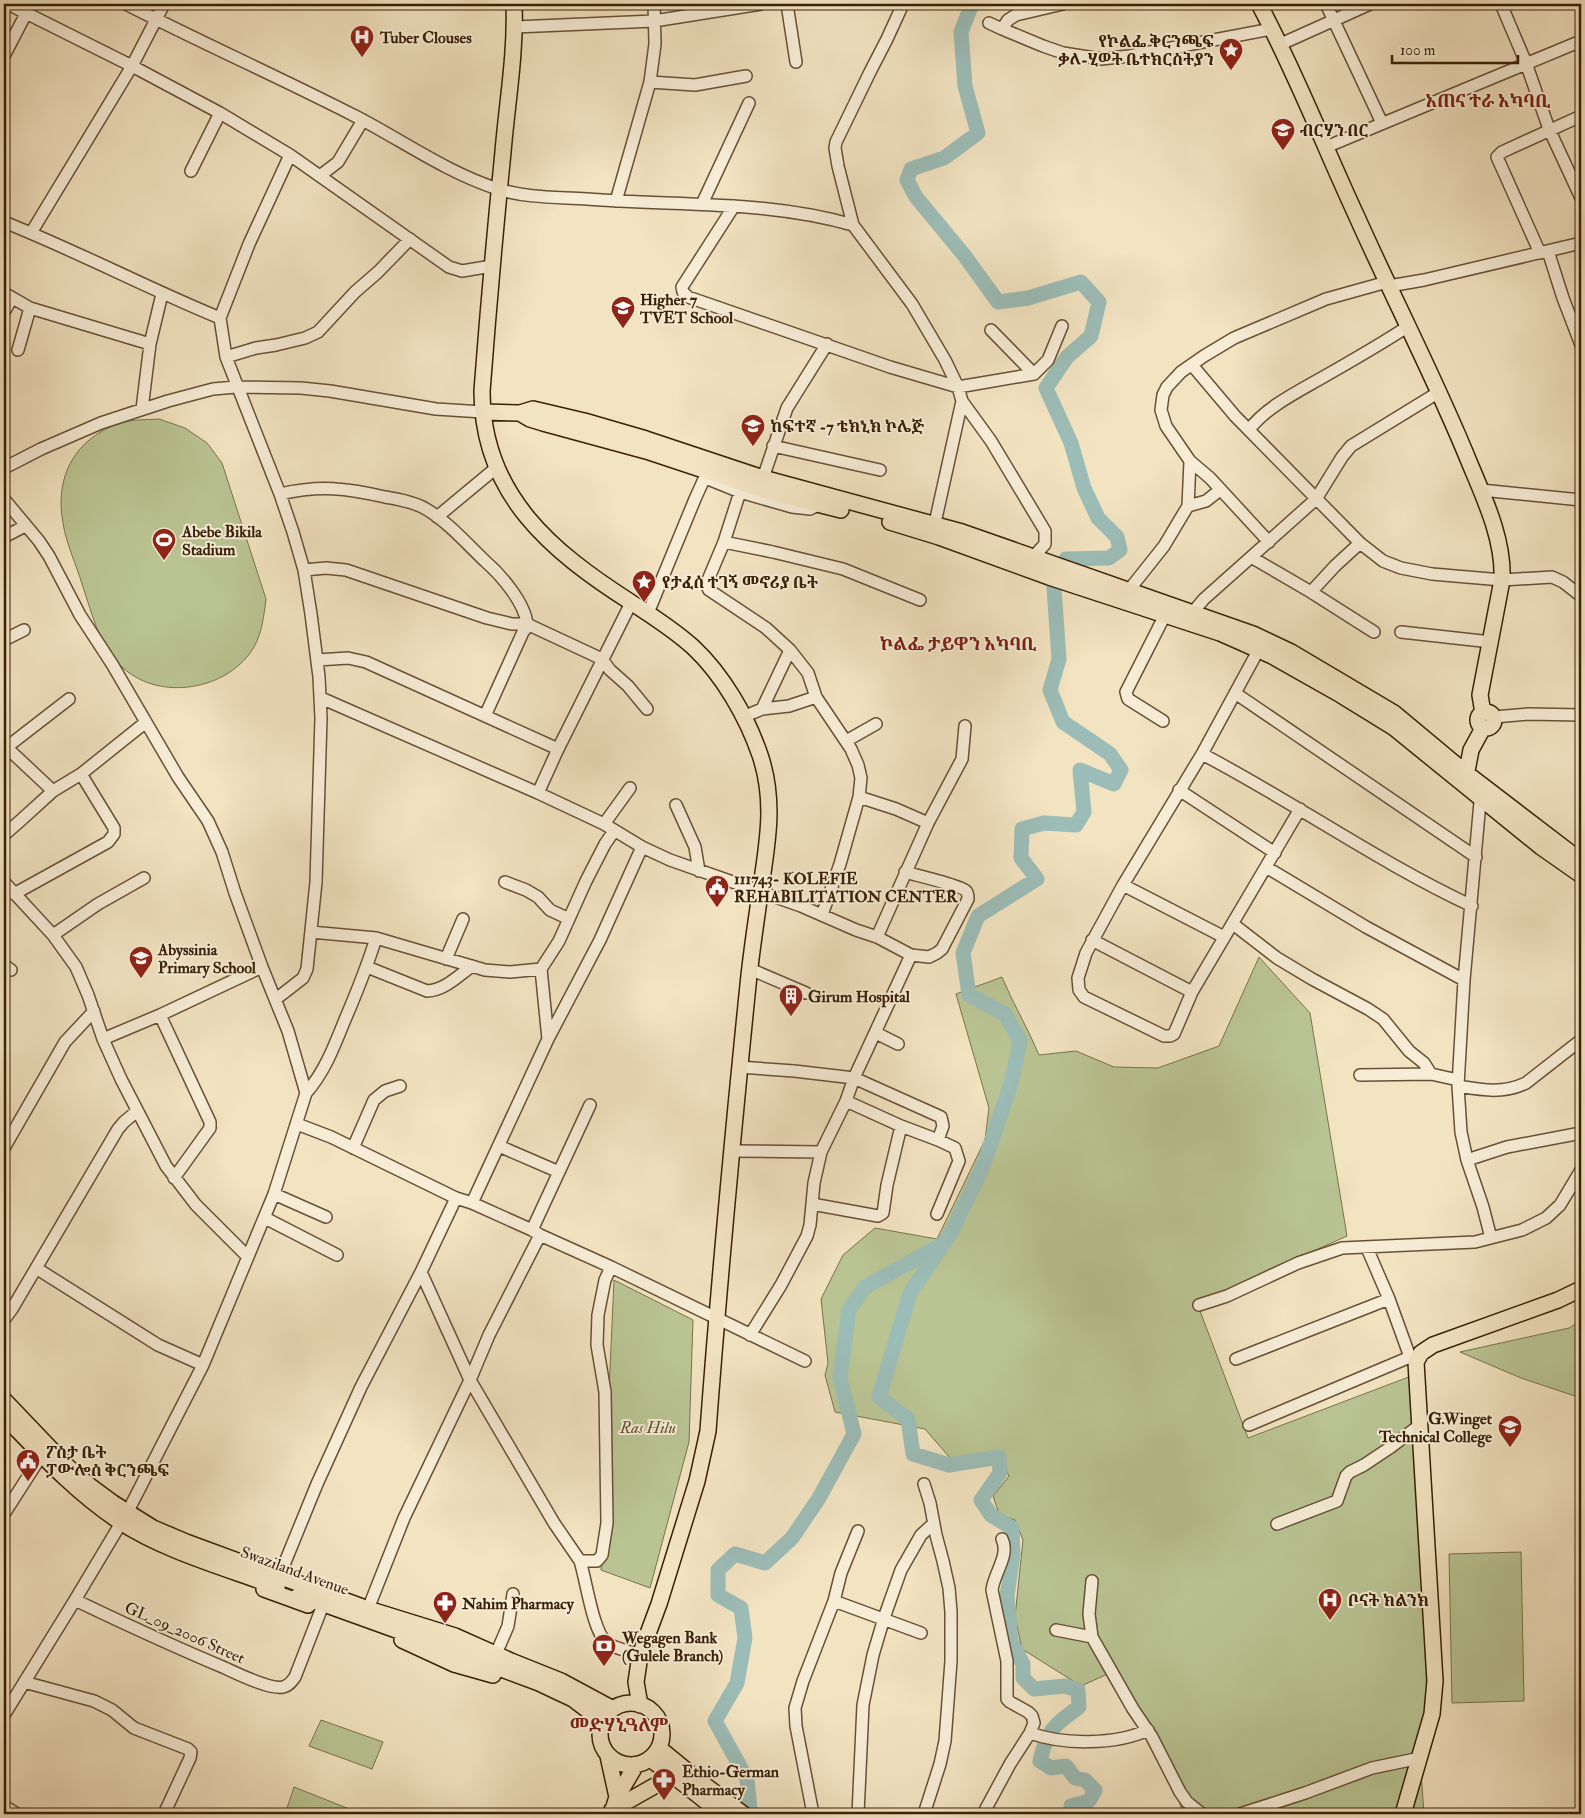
<svg xmlns="http://www.w3.org/2000/svg" width="1585" height="1818" font-family="'IM FELL Double Pica','Noto Serif Ethiopic',serif">
  <rect width="100%" height="100%" fill="#f2e3c1"/>
  <filter id="stains"><feTurbulence type="fractalNoise" baseFrequency=".004" numOctaves="4"/><feColorMatrix values="0 0 0 0 .2 0 0 0 0 .09 0 0 0 0 .02 0 0 0 .5 -.17"/></filter>
  <radialGradient id="worn" r=".72"><stop offset=".6" stop-color="#630" stop-opacity="0"/><stop offset="1" stop-color="#630" stop-opacity=".3"/></radialGradient>
  <path fill="#bac493" stroke="#7a724d" d="M 159,419 L 185,428 L 207,443 L 222,463 L 266,599 C 264,615 262,633 254,647 C 230,688 166,701 128,672 C 100,651 93,616 82,584 C 76,564 66,543 63,523 C 54,476 76,437 121,423 C 133,419 147,420 159,419 Z
    M 1259,957 L 1310,1013 L 1347,1236 L 1197,1303 L 1248,1438 L 1414,1375 L 1434,1614 L 1420,1758 L 1424,1814 L 1183,1814 L 1173,1781 L 1112,1672 L 1081,1686 L 1022,1649 L 1015,1617 L 1023,1540 L 1015,1520 L 999,1514 L 993,1496 L 1009,1476 L 997,1452 L 951,1459 L 925,1429 L 835,1412 L 825,1375 L 828,1363 L 821,1299 L 843,1255 L 875,1228 L 937,1239 L 985,1140 L 989,1108 L 956,994 L 1002,977 C 1013,1004 1028,1028 1039,1055 L 1076,1051 L 1114,1067 L 1158,1068 L 1219,1046 Z
    M 614,1280 L 693,1320 L 689,1442 L 650,1588 L 601,1570 Z
    M 1581,1321 L 1581,1398 L 1521,1378 L 1460,1352 L 1569,1328 Z
    M 1521,1552 L 1524,1701 L 1452,1703 L 1449,1554 Z
    M 321,1720 L 383,1742 L 372,1769 L 309,1746 Z
    M 294,1787 L 362,1814 L 285,1814 Z"/>
  <g fill="none" stroke-linecap="round" stroke-linejoin="round">
    <path stroke="#9cbdb7" stroke-width="15" d="M 972,4 L 961,32 L 965,86 L 978,133 L 944,158 L 911,169 L 907,180 L 916,197 L 964,255 L 998,302 L 1028,298 L 1081,282 L 1099,302 L 1091,336 L 1067,357 L 1046,388 L 1071,443 L 1084,488 L 1098,518 L 1117,537 L 1120,550 L 1109,558 L 1066,559 L 1054,588 L 1059,659 L 1050,690 L 1063,722 L 1110,754 L 1121,770 L 1114,784 L 1080,770 L 1084,812 L 1076,825 L 1044,823 L 1022,829 L 1021,858 L 1037,879 L 978,916 L 963,953 L 969,995 L 1005,1014 L 1020,1041 L 1011,1084 L 983,1166 L 951,1233 L 910,1293 L 879,1397 L 908,1419 L 913,1454 L 949,1465 L 999,1457 L 1000,1473 L 981,1500 L 991,1515 L 1012,1528 L 1013,1555 L 1007,1596 L 1011,1641 L 1023,1664 L 1023,1678 L 1034,1689 L 1065,1686 L 1078,1690 L 1079,1707 C 1054,1725 1047,1730 1040,1761 L 1051,1768 L 1066,1766 L 1075,1778 L 1085,1780 L 1095,1790 L 1089,1801 L 1071,1806 L 1071,1814
      M 753,1814 L 750,1809 L 747,1779 L 715,1721 L 737,1683 L 745,1638 L 741,1608 L 718,1595 L 718,1570 L 735,1554 L 765,1563 L 792,1538 L 819,1498 L 854,1434 L 840,1378 L 849,1310 L 865,1287 L 941,1245"/>
    <defs>
      <path id="minor" d="M 8,4 L 132,66 L 220,113 L 290,155 L 449,267 L 462,271 L 492,266
        M 126,4 C 202,43 281,78 357,117 C 403,141 448,173 498,189 C 526,198 558,197 587,199 C 675,206 767,200 853,225
        M 787,4 L 796,62
        M 903,4 L 887,39 L 870,72 L 836,142 L 835,148 L 838,166 L 853,225 L 912,304 L 945,360 L 958,387 L 962,401 L 991,441 L 1045,531 L 1045,544 L 1029,562
        M 1326,4 L 1382,123
        M 1501,4 L 1526,63 L 1549,129 L 1581,198
        M 989,23 L 1002,29 L 1008,20 L 1016,15 L 1063,4
        M 515,27 L 654,21 L 761,4
        M 1002,29 L 1043,46 L 1063,53 L 1101,59 L 1129,56 L 1272,29
        M 1281,44 L 1370,4
        M 4,56 L 31,4
        M 650,82 L 695,85 L 746,76
        M 1326,147 L 1581,41
        M 191,171 L 220,113
        M 321,175 L 338,162 L 363,120
        M 616,201 L 650,82 L 655,44 L 654,4
        M 702,204 L 749,103
        M 734,206 L 682,287 L 683,292 L 688,297 L 890,367 L 958,387 L 1034,374 L 1048,360 L 1062,326
        M 4,222 C 77,251 147,288 220,318
        M 31,233 L 132,66 L 164,4
        M 1548,251 L 1563,298 L 1581,345
        M 1540,253 L 1497,157 L 1502,152 L 1581,116
        M 1389,286 L 1424,280 L 1581,243
        M 4,293 L 30,308 L 150,344
        M 4,312 L 12,298
        M 991,330 L 1034,374
        M 18,350 L 30,308
        M 226,357 L 256,348 L 276,345 L 305,338 L 318,332 L 355,292 L 378,272 L 410,239
        M 1192,365 L 1235,416 L 1360,543 L 1383,561 L 1401,568 L 1432,574 L 1502,580 L 1552,577 L 1563,582 L 1581,596
        M 142,409 L 150,344 L 162,294
        M 1249,430 C 1264,409 1295,393 1318,380 C 1348,363 1378,346 1407,327
        M 773,446 L 880,470
        M 4,468 L 41,449 L 101,423 L 168,401 L 213,389 L 236,387 L 301,388 L 330,391 L 436,409 L 483,412
        M 763,478 L 787,408 L 827,344
        M 1481,490 L 1581,500
        M 740,492 L 724,542 L 708,580 L 707,586 L 709,590 L 766,628 L 790,650 L 808,673 L 816,697 L 851,749 L 858,765 L 861,778 L 859,797 L 840,864 L 822,915
        M 280,494 C 320,485 346,488 385,497 C 398,499 414,502 426,509 C 448,522 467,544 486,562 C 501,575 525,603 527,624
        M 4,499 L 39,541 L 49,556 L 80,615 L 112,664 L 178,777 L 208,821 L 222,852 L 235,893 L 262,967 L 288,1031 L 306,1093
        M 1188,506 L 1206,501 L 1220,490
        M 437,517 L 496,468
        M 935,523 L 962,401
        M 4,537 L 25,526
        M 724,542 L 773,552 L 843,569 L 920,600
        M 1269,542 L 1210,478 L 1190,461 L 1166,426 L 1161,410 L 1163,395 L 1167,387 L 1181,372 L 1204,356 L 1234,338 L 1326,299 L 1387,282
        M 1251,557 L 1311,592 L 1374,632
        M 304,570 L 326,568 L 346,570 L 487,618 L 512,624 L 527,624 L 602,659 L 610,670 L 628,686 L 647,709
        M 1129,590 L 1164,546 L 1188,506 L 1190,461
        M 1311,592 L 1335,566 L 1360,543
        M 648,613 L 695,499 L 704,479 L 708,479 L 740,492 L 792,507 L 810,509 L 818,505
        M 1190,619 L 1193,612 L 1204,599 L 1316,499 L 1342,457 L 1351,446 L 1439,392
        M 1401,632 L 1491,642
        M 4,640 L 24,630
        M 1259,649 L 1202,754 L 1123,885 L 1086,953 L 1078,978 L 1079,990 L 1084,997 L 1164,1036 L 1170,1036 L 1174,1034 L 1192,992 L 1300,809
        M 317,660 L 348,658 L 366,662 L 558,749
        M 1235,693 L 1476,857
        M 321,698 L 538,793 L 604,824 L 642,847 L 670,860 L 801,906 L 856,930 L 877,937 L 911,955 L 929,957 L 937,953 L 942,949 L 968,899 C 968,896 968,893 966,891 C 962,886 915,875 905,872
        M 762,709 L 790,650
        M 485,716 L 523,632 L 529,625
        M 743,717 L 762,709 L 789,706 L 816,697
        M 1494,717 L 1528,714 L 1581,715
        M 1163,721 L 1128,699 L 1126,692 L 1165,615
        M 846,741 L 876,724
        M 4,745 L 53,791
        M 7,747 L 69,699
        M 1202,754 C 1294,802 1378,862 1472,906
        M 1179,790 L 1275,853
        M 1481,791 L 1464,980 L 1458,1086 L 1461,1132 L 1467,1160 L 1483,1207 L 1491,1238
        M 538,793 L 558,749 L 631,603
        M 859,797 L 896,809 L 928,823
        M 676,805 L 695,847 L 699,871
        M 604,824 L 630,788
        M 4,835 L 20,821 L 53,791 L 81,774 L 146,722
        M 1266,867 L 1366,927 L 1464,980
        M 4,882 L 53,935 L 76,967 L 88,995 L 103,1039 L 121,1079 L 166,1166 L 196,1205 L 248,1257
        M 505,882 L 526,890 L 538,897 L 550,910 L 569,919
        M 1123,885 L 1224,937
        M 14,894 L 108,842 L 114,834 L 114,828 L 81,774
        M 1233,924 L 1277,958 L 1312,979 L 1368,1009 L 1383,1019 L 1409,1051 L 1424,1063 L 1431,1074
        M 311,932 L 376,938 L 485,970 L 510,972 L 541,969
        M 53,935 L 98,904 L 144,878
        M 877,937 L 928,823 L 962,759 L 965,726
        M 1092,940 L 1192,992
        M 446,959 L 463,919
        M 4,965 L 11,970
        M 367,967 L 427,991 C 445,990 458,976 472,966
        M 750,969 L 806,993
        M 276,999 L 303,978 L 307,969 L 316,882 L 321,718 L 319,677 L 311,614 L 304,570 L 293,532 L 280,494 L 226,357 L 220,318 L 249,244 L 290,155
        M 160,1015 L 210,1122 L 210,1128 L 174,1178
        M 876,1033 L 898,1044
        M 103,1039 L 160,1015 L 262,967
        M 548,1039 L 541,969 L 559,941 L 586,881 L 605,844 L 614,831
        M 739,1067 L 794,1071 L 854,1078 L 941,1117 L 943,1126 L 938,1140
        M 1360,1075 L 1431,1074 L 1458,1080
        M 1458,1086 C 1482,1090 1503,1094 1526,1083 L 1581,1040
        M 846,1101 L 901,1126 L 938,1140 L 955,1148 L 959,1161 L 937,1214
        M 297,1124 L 331,1137 L 456,1198 L 472,1203 L 532,1230 L 540,1235 L 611,1267 L 805,1361
        M 499,1146 L 559,1172
        M 4,1148 L 65,1042 L 94,1011
        M 353,1148 L 374,1100 L 385,1091 L 400,1086
        M 733,1151 L 821,1152
        M 1467,1160 L 1507,1147 L 1581,1133
        M 274,1194 L 326,1217
        M 472,1203 L 548,1039 L 600,940 L 642,847
        M 812,1204 L 878,1216 L 883,1213 L 887,1185 L 901,1126
        M 265,1218 L 337,1255
        M 532,1230 L 590,1105
        M 1367,1248 L 1389,1299 L 1410,1357
        M 36,1268 L 158,1345 L 203,1365
        M 421,1272 L 470,1380 L 554,1523 L 580,1561 L 597,1561 L 602,1555 L 607,1523 L 605,1392 L 597,1345 L 598,1315 L 605,1280 L 611,1267
        M 1199,1305 L 1227,1296 L 1298,1263 L 1342,1248 L 1475,1242 L 1522,1230 L 1546,1218 L 1560,1205 L 1581,1170
        M 4,1320 L 12,1309 L 118,1129 L 124,1122 L 137,1111
        M 750,1335 L 781,1285 L 807,1236 L 810,1225 L 814,1183 L 821,1152 L 846,1101 L 854,1078 L 911,955
        M 1236,1359 L 1389,1299
        M 1249,1425 L 1410,1357 L 1418,1357
        M 4,1514 L 38,1461
        M 1277,1524 L 1337,1501 L 1346,1476 L 1350,1472 L 1364,1465 L 1391,1447 L 1421,1424
        M 580,1561 C 586,1579 593,1633 607,1643 C 614,1648 631,1652 640,1655
        M 279,1577 L 317,1484 L 361,1387 L 421,1272 L 456,1198
        M 1092,1581 L 1089,1614 L 1092,1637 L 1133,1709 L 1152,1737 L 1180,1792 L 1187,1802 L 1202,1814
        M 75,1600 C 125,1624 175,1647 225,1668 C 238,1674 271,1690 283,1687 C 289,1686 292,1681 295,1677 L 321,1610
        M 834,1601 L 921,1633
        M 368,1609 L 404,1518 L 470,1380 L 489,1335 L 540,1235
        M 1056,1630 L 1092,1637
        M 496,1654 L 508,1626 L 513,1594
        M 24,1682 L 94,1701 L 112,1710 L 134,1728 L 188,1749 L 191,1752 L 190,1758 L 164,1814
        M 4,1715 L 75,1600 L 127,1513 L 203,1365 L 274,1194 L 306,1093 C 324,1073 334,1047 344,1022 C 356,994 367,967 376,938
        M 1030,1733 C 1063,1745 1116,1745 1148,1730
        M 4,1806 L 17,1814
        M 705,1814 L 706,1812
        M 813,1814 L 796,1726 L 795,1708 L 803,1681 L 834,1601 L 841,1573 L 858,1531
        M 858,1814 L 863,1705 L 873,1655 L 884,1618 L 901,1570 L 921,1535 L 933,1524
        M 924,1814 L 940,1764 L 945,1741 L 951,1661 L 951,1612 L 949,1588 L 943,1561 L 936,1535 L 930,1503 L 924,1484
        M 983,1814 L 1010,1764 L 1030,1733 L 1034,1723 L 1032,1716 L 1028,1712 L 1010,1702 L 1007,1699 L 1007,1661 L 992,1590 C 994,1573 1010,1555 1002,1539
        M 1240,1814 L 1305,1793 L 1372,1768 L 1420,1758"/>
      <path id="major" d="M 514,4 C 516,53 507,103 503,152 C 495,232 488,312 482,391 C 482,495 552,552 632,603 C 654,617 674,630 693,647 C 723,675 747,717 760,755 C 776,802 767,845 760,893 C 756,923 751,954 748,985 C 733,1133 719,1282 708,1431 L 697,1481 L 659,1604 L 640,1655 L 636,1682 L 640,1705
        M 1259,4 C 1296,73 1324,146 1357,217 C 1394,300 1436,380 1470,464 C 1485,500 1504,540 1502,580 L 1480,695 L 1483,713
        M 483,412 L 520,413 L 533,409 L 584,421 L 646,439 L 763,478 L 962,532 L 1253,634 L 1291,652 L 1394,713 L 1466,773 L 1581,861
        M 520,413 L 530,419 L 543,423 L 646,451 L 770,492 L 841,510
        M 890,522 L 939,537 L 1049,577 L 1220,633 L 1272,656 L 1341,695 L 1393,727 L 1541,847 L 1581,875
        M1478 720a8 8 0 1 1 16 0a8 8 0 1 1-16 0Z
        M 1465,781 L 1471,750 L 1483,728
        M 4,1400 L 68,1467 L 90,1486 L 113,1503 L 153,1528 L 186,1542 L 368,1609 L 455,1636 L 511,1661 L 561,1681 L 613,1709
        M 4,1416 C 40,1453 75,1492 119,1521 C 164,1551 226,1568 277,1587
        M 264,1589 L 308,1605
        M 299,1595 L 410,1635 L 539,1683 L 573,1699 L 602,1721
        M 402,1640 L 454,1664 L 493,1675
        M600 1734a31 31 0 1 1 62 0a31 31 0 1 1-62 0Z
        M 659,1748 L 698,1780 L 743,1814
        M 608,1756 L 617,1797
        M 650,1759 L 680,1781 L 722,1814
        M 612,1810 L 665,1780
        M 612,1813 L 617,1797 L 636,1765
        M 1403,1814 L 1432,1714 L 1435,1681 L 1416,1362 L 1421,1353 L 1433,1345 L 1558,1300 L 1581,1289"/>
    </defs>
    <use href="#minor" stroke="#675136" stroke-width="14"/>
    <use href="#major" stroke="#392007" stroke-width="18"/>
    <use href="#minor" stroke="#f7edd7" stroke-width="11"/>
    <use href="#major" stroke="#f2e3c1" stroke-width="15"/>
  </g>
  <defs>
    <symbol id="hospital-pin" viewBox="-11 -11 22 30"><path d="M0 17L-7.5 6A9.5 9.5 0 1 1 7.5 6Z" fill="#8f2418" stroke="#f7edd7"/><path d="M-5-5h3v3.5h4V-5h3V5h-3V1.5h-4V5h-3Z" fill="#fff"/></symbol>
    <symbol id="sight-pin" viewBox="-11 -11 22 30"><path d="M0 17L-7.5 6A9.5 9.5 0 1 1 7.5 6Z" fill="#8f2418" stroke="#f7edd7"/><path d="M0-6L1.8-2.2L6-1.7L2.9 1.2L3.7 5.4L0 3.3L-3.7 5.4L-2.9 1.2L-6-1.7L-1.8-2.2Z" fill="#fff"/></symbol>
    <symbol id="school-pin" viewBox="-11 -11 22 30"><path d="M0 17L-7.5 6A9.5 9.5 0 1 1 7.5 6Z" fill="#8f2418" stroke="#f7edd7"/><path d="M0-5L7-2L0 1L-7-2ZM-4 1L0 2.5L4 1V4Q0 6-4 4Z" fill="#fff"/></symbol>
    <symbol id="university-pin" viewBox="-11 -11 22 30"><path d="M0 17L-7.5 6A9.5 9.5 0 1 1 7.5 6Z" fill="#8f2418" stroke="#f7edd7"/><path d="M0-5L7-2L0 1L-7-2ZM-4 1L0 2.5L4 1V4Q0 6-4 4Z" fill="#fff"/></symbol>
    <symbol id="stadium-pin" viewBox="-11 -11 22 30"><path d="M0 17L-7.5 6A9.5 9.5 0 1 1 7.5 6Z" fill="#8f2418" stroke="#f7edd7"/><path d="M0-5a6.5 5 0 1 0 0 10a6.5 5 0 1 0 0-10ZM-3.5-1.8h7v3.6h-7Z" fill="#fff"/></symbol>
    <symbol id="civic-pin" viewBox="-11 -11 22 30"><path d="M0 17L-7.5 6A9.5 9.5 0 1 1 7.5 6Z" fill="#8f2418" stroke="#f7edd7"/><path d="M-.6-6.5H3V-4.5H.6V-3L4-1V1h2V6H-6V1h2V-1L-.6-3ZM-1.2 2.5V6h2.4V2.5Z" fill="#fff"/></symbol>
    <symbol id="building-pin" viewBox="-11 -11 22 30"><path d="M0 17L-7.5 6A9.5 9.5 0 1 1 7.5 6Z" fill="#8f2418" stroke="#f7edd7"/><path d="M-4-6H4V6H1V3H-1V6H-4ZM-2.5-4.3h1.7v1.8h-1.7ZM.8-4.3h1.7v1.8H.8ZM-2.5-1h1.7V.8h-1.7ZM.8-1h1.7V.8H.8Z" fill="#fff"/></symbol>
    <symbol id="pharmacy-pin" viewBox="-11 -11 22 30"><path d="M0 17L-7.5 6A9.5 9.5 0 1 1 7.5 6Z" fill="#8f2418" stroke="#f7edd7"/><path d="M-2-6h4v4h4v4h-4v4h-4v-4h-4v-4h4Z" fill="#fff"/></symbol>
    <symbol id="bank-pin" viewBox="-11 -11 22 30"><path d="M0 17L-7.5 6A9.5 9.5 0 1 1 7.5 6Z" fill="#8f2418" stroke="#f7edd7"/><path d="M-6-4H6V4H-6ZM0-2.3a2.3 2.3 0 1 0 0 4.6a2.3 2.3 0 1 0 0-4.6Z" fill="#fff"/></symbol>
  </defs>
  <g fill-rule="evenodd">
    <use href="#hospital-pin" x="348" y="23" width="28" height="38"/>
    <use href="#sight-pin" x="1217" y="36" width="28" height="38"/>
    <use href="#school-pin" x="1269" y="116" width="28" height="38"/>
    <use href="#school-pin" x="609" y="294" width="28" height="38"/>
    <use href="#university-pin" x="739" y="412" width="28" height="38"/>
    <use href="#stadium-pin" x="150" y="526" width="28" height="38"/>
    <use href="#sight-pin" x="630" y="568" width="28" height="38"/>
    <use href="#civic-pin" x="703" y="873" width="28" height="38"/>
    <use href="#school-pin" x="127" y="944" width="28" height="38"/>
    <use href="#building-pin" x="777" y="982" width="28" height="38"/>
    <use href="#university-pin" x="1496" y="1413" width="28" height="38"/>
    <use href="#civic-pin" x="14" y="1447" width="28" height="38"/>
    <use href="#hospital-pin" x="1316" y="1586" width="28" height="38"/>
    <use href="#pharmacy-pin" x="431" y="1589" width="28" height="38"/>
    <use href="#bank-pin" x="590" y="1632" width="28" height="38"/>
    <use href="#pharmacy-pin" x="650" y="1766" width="28" height="38"/>
  </g>
  <g text-anchor="middle" stroke-width="4" stroke-linejoin="round" paint-order="stroke">
    <g font-size="16" font-weight="bold" fill="#392007" stroke="#f7edd7" text-anchor="start">
      <text x="380" y="43">Tuber Clouses</text>
      <text x="1214" y="47" text-anchor="end">የኮልፌ ቅርንጫፍ<tspan x="1214" dy="18">ቃለ-ሂወት ቤተክርስትያን</tspan></text>
      <text x="1300" y="136">ብርሃን በር</text>
      <text x="640" y="305">Higher 7<tspan x="640" dy="18">TVET School</tspan></text>
      <text x="770" y="432">ከፍተኛ -7 ቴክኒክ ኮሌጅ</text>
      <text x="182" y="537">Abebe Bikila<tspan x="182" dy="18">Stadium</tspan></text>
      <text x="662" y="588">የታፈሰ ተገኝ መኖሪያ ቤት</text>
      <text x="734" y="884">111743- KOLEFIE<tspan x="734" dy="18">REHABILITATION CENTER</tspan></text>
      <text x="158" y="955">Abyssinia<tspan x="158" dy="18">Primary School</tspan></text>
      <text x="808" y="1002">Girum Hospital</text>
      <text x="1492" y="1424" text-anchor="end">G.Winget<tspan x="1492" dy="18">Technical College</tspan></text>
      <text x="46" y="1458">ፖስታ ቤት<tspan x="46" dy="18">ፓውሎስ ቅርንጫፍ</tspan></text>
      <text x="1348" y="1606">ቦናት ክልንክ</text>
      <text x="462" y="1609">Nahim Pharmacy</text>
      <text x="622" y="1643">Wegagen Bank<tspan x="622" dy="18">(Gulele Branch)</tspan></text>
      <text x="682" y="1777">Ethio-German<tspan x="682" dy="18">Pharmacy</tspan></text>
    </g>
    <g font-size="16" font-style="italic" fill="#605131" stroke="#f7edd7">
      <text x="648" y="1433">Ras Hilu</text>
    </g>
    <g font-size="16" fill="#392007" stroke="#f7edd7">
      <text transform="translate(295 1570) rotate(20)" y="6">Swaziland Avenue</text>
      <text transform="translate(185 1632) rotate(24)" y="6">GL_09_2006 Street</text>
    </g>
    <g font-size="18" font-weight="bold" fill="#7a1f14" stroke="#f7edd7">
      <text x="1488" y="107">አጠና ተራ አካባቢ</text>
      <text x="958" y="650">ኮልፌ ታይዋን አካባቢ</text>
      <text x="619" y="1731">መድሃኒዓለም</text>
    </g>
  </g>
  <rect width="1585" height="1818" fill="none" stroke="#f2e3c1" stroke-width="20"/>
  <rect x="5" y="5" width="1575" height="1808" fill="none" stroke="#392007" stroke-width="2.5"/>
  <rect x="10" y="10" width="1565" height="1798" fill="none" stroke="#392007"/>
  <path d="M1392 55v8h126v-8" fill="none" stroke="#392007" stroke-width="2.5"/>
  <text x="1400" y="55" font-size="15" fill="#392007" stroke="#f7edd7" stroke-width="4" paint-order="stroke">100 m</text>
  <rect width="100%" height="100%" filter="url(#stains)"/>
  <rect width="100%" height="100%" fill="url(#worn)"/>
</svg>
